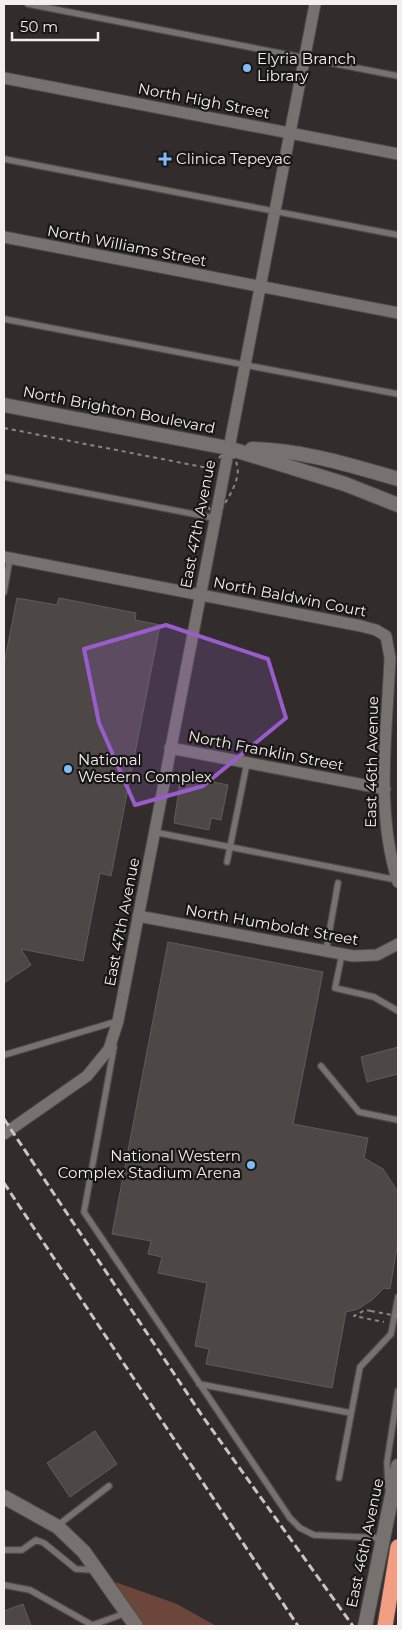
<svg xmlns="http://www.w3.org/2000/svg" width="402" height="1630" font-family="Montserrat,sans-serif">
  <rect width="100%" height="100%" fill="#322d2c"/>
  <path fill="#6c463a" d="M 115,1582 L 177,1604 L 216,1626 L 142,1626 Z"/>
  <path fill="#4d4746" stroke="#615c5a" d="M 17,598 L 57,605 L 59,598 L 136,613 L 135,620 L 160,625 L 111,876 L 100,873 L 83,961 L 21,949 L 31,965 L 4,983 L 4,664 Z
    M 181,775 L 228,785 L 221,820 L 211,818 L 209,830 L 174,823 Z
    M 168,942 L 323,972 L 293,1124 L 368,1138 L 364,1158 L 383,1169 L 398,1192 L 398,1241 L 390,1289 L 384,1288 L 372,1300 L 358,1309 L 346,1312 L 332,1388 L 206,1364 L 209,1349 L 195,1346 L 207,1283 L 158,1273 L 162,1257 L 148,1254 L 151,1241 L 112,1234 Z
    M 398,1047 L 398,1074 L 367,1082 L 361,1057 Z
    M 95,1431 L 117,1464 L 70,1497 L 47,1463 Z
    M 23,1604 L 31,1626 L 4,1626 L 4,1611 Z"/>
  <g fill="none" stroke-linecap="round" stroke-linejoin="round">
    <defs>
      <path id="service" d="M 28,4 L 398,76
        M 4,159 L 398,235
        M 4,319 L 398,394
        M 4,477 L 214,518
        M 4,592 L 10,558
        M 154,832 L 397,880
        M 227,862 L 247,763
        M 326,951 L 338,883
        M 342,954 L 335,988 L 374,997 L 398,1011
        M 114,1047 L 84,1212 L 290,1518 L 300,1528 L 314,1535 L 383,1538
        M 4,1055 L 118,1021
        M 321,1066 L 359,1112 L 398,1120
        M 199,1384 L 351,1413
        M 339,1478 L 360,1367 L 391,1334 L 398,1297
        M 388,1487 L 387,1462 L 398,1391
        M 57,1526 L 109,1486
        M 4,1550 L 22,1550 L 36,1540 L 44,1543 L 76,1569 L 94,1570
        M 4,1585 L 30,1590 L 92,1625
        M 90,1626 L 126,1613"/>
      <path id="minor" d="M 4,78 L 398,154
        M 4,237 L 398,313
        M 4,557 L 361,626 L 376,630 L 386,636 L 390,658 C 387,731 375,812 398,882
        M 170,748 L 385,789
        M 138,916 L 353,956 L 377,955 L 398,944
        M 4,1134 L 87,1076 L 109,1049 L 118,1021 L 315,4"/>
      <path id="tertiary" d="M 4,1497 L 58,1527 L 84,1552 L 136,1626
        M 365,1626 L 398,1466"/>
      <path id="secondary" d="M 4,405 L 228,448 L 345,484 L 398,505
        M 252,449 C 302,450 350,465 398,479"/>
      <path id="motorway" d="M 385,1626 L 398,1547"/>
    </defs>
    <use href="#service" stroke="#4e4a48" stroke-width="8"/>
    <use href="#minor" stroke="#4e4a48" stroke-width="13"/>
    <use href="#tertiary" stroke="#4e4a48" stroke-width="16"/>
    <use href="#secondary" stroke="#4e4a48" stroke-width="16"/>
    <use href="#motorway" stroke="#4e4a48" stroke-width="17"/>
    <path stroke="#8a8685" stroke-width="2" stroke-dasharray="4 4" stroke-linecap="butt" d="M 4,428 L 213,469
      M 228,448 C 231,453 236,459 237,465 C 242,480 223,508 214,518 L 207,504 L 210,468 Z
      M 371,1311 L 365,1310 L 354,1316 L 384,1322"/>
    <use href="#service" stroke="#777170" stroke-width="5.5"/>
    <use href="#minor" stroke="#777170" stroke-width="11"/>
    <use href="#tertiary" stroke="#777170" stroke-width="14"/>
    <use href="#secondary" stroke="#777170" stroke-width="14"/>
    <use href="#motorway" stroke="#f39d82" stroke-width="15"/>
    <path stroke="#c9c5c4" stroke-width="3" stroke-dasharray="8 4" stroke-linecap="butt" d="M 4,1119 L 203,1417 L 353,1626
      M 4,1183 L 298,1626"/>
    <path stroke="#8a8685" stroke-width="2" stroke-dasharray="4 4" stroke-linecap="butt" d="M 371,1311 L 398,1316"/>
  </g>
  <path fill="#995dcb" fill-opacity="0.2" stroke="#995dcb" stroke-width="4" stroke-linejoin="round" d="M 166,625 L 268,659 L 286,718 L 203,786 L 135,805 L 99,723 L 84,649 Z"/>
  <g fill="#7ebdf9" stroke="#191615" stroke-width="2">
    <circle cx="247" cy="68" r="5"/>
    <path d="M162.5 151.5h5v5h5v5h-5v5h-5v-5h-5v-5h5z"/>
    <circle cx="68" cy="769" r="5"/>
    <circle cx="251" cy="1165" r="5"/>
  </g>
  <g text-anchor="middle" stroke-width="4.5" stroke-linejoin="round" paint-order="stroke">
    <g font-size="15" fill="#f2efee" stroke="#191615" text-anchor="start">
      <text x="257" y="64">Elyria Branch<tspan x="257" dy="17">Library</tspan></text>
      <text x="176" y="164">Clinica Tepeyac</text>
      <text x="78" y="765">National<tspan x="78" dy="17">Western Complex</tspan></text>
      <text x="241" y="1161" text-anchor="end">National Western<tspan x="241" dy="17">Complex Stadium Arena</tspan></text>
    </g>
    <g font-size="15" fill="#f2efee" stroke="#191615">
      <text transform="translate(204 101) rotate(11)" y="5">North High Street</text>
      <text transform="translate(127 246) rotate(11)" y="5">North Williams Street</text>
      <text transform="translate(119 410) rotate(11)" y="5">North Brighton Boulevard</text>
      <text transform="translate(198 524) rotate(-79)" y="5">East 47th Avenue</text>
      <text transform="translate(290 597) rotate(11)" y="5">North Baldwin Court</text>
      <text transform="translate(266 751) rotate(11)" y="5">North Franklin Street</text>
      <text transform="translate(372 762) rotate(-89)" y="5">East 46th Avenue</text>
      <text transform="translate(122 922) rotate(-79)" y="5">East 47th Avenue</text>
      <text transform="translate(272 925) rotate(10)" y="5">North Humboldt Street</text>
      <text transform="translate(365 1543) rotate(-78)" y="5">East 46th Avenue</text>
    </g>
  </g>
  <rect width="402" height="1630" fill="none" stroke="#f2efee" stroke-width="10"/>
  <path d="M12 32v8h86v-8" fill="none" stroke="#f2efee" stroke-width="2.5"/>
  <text x="20" y="32" font-size="15" fill="#f2efee" stroke="#191615" stroke-width="4" paint-order="stroke">50 m</text>
</svg>
